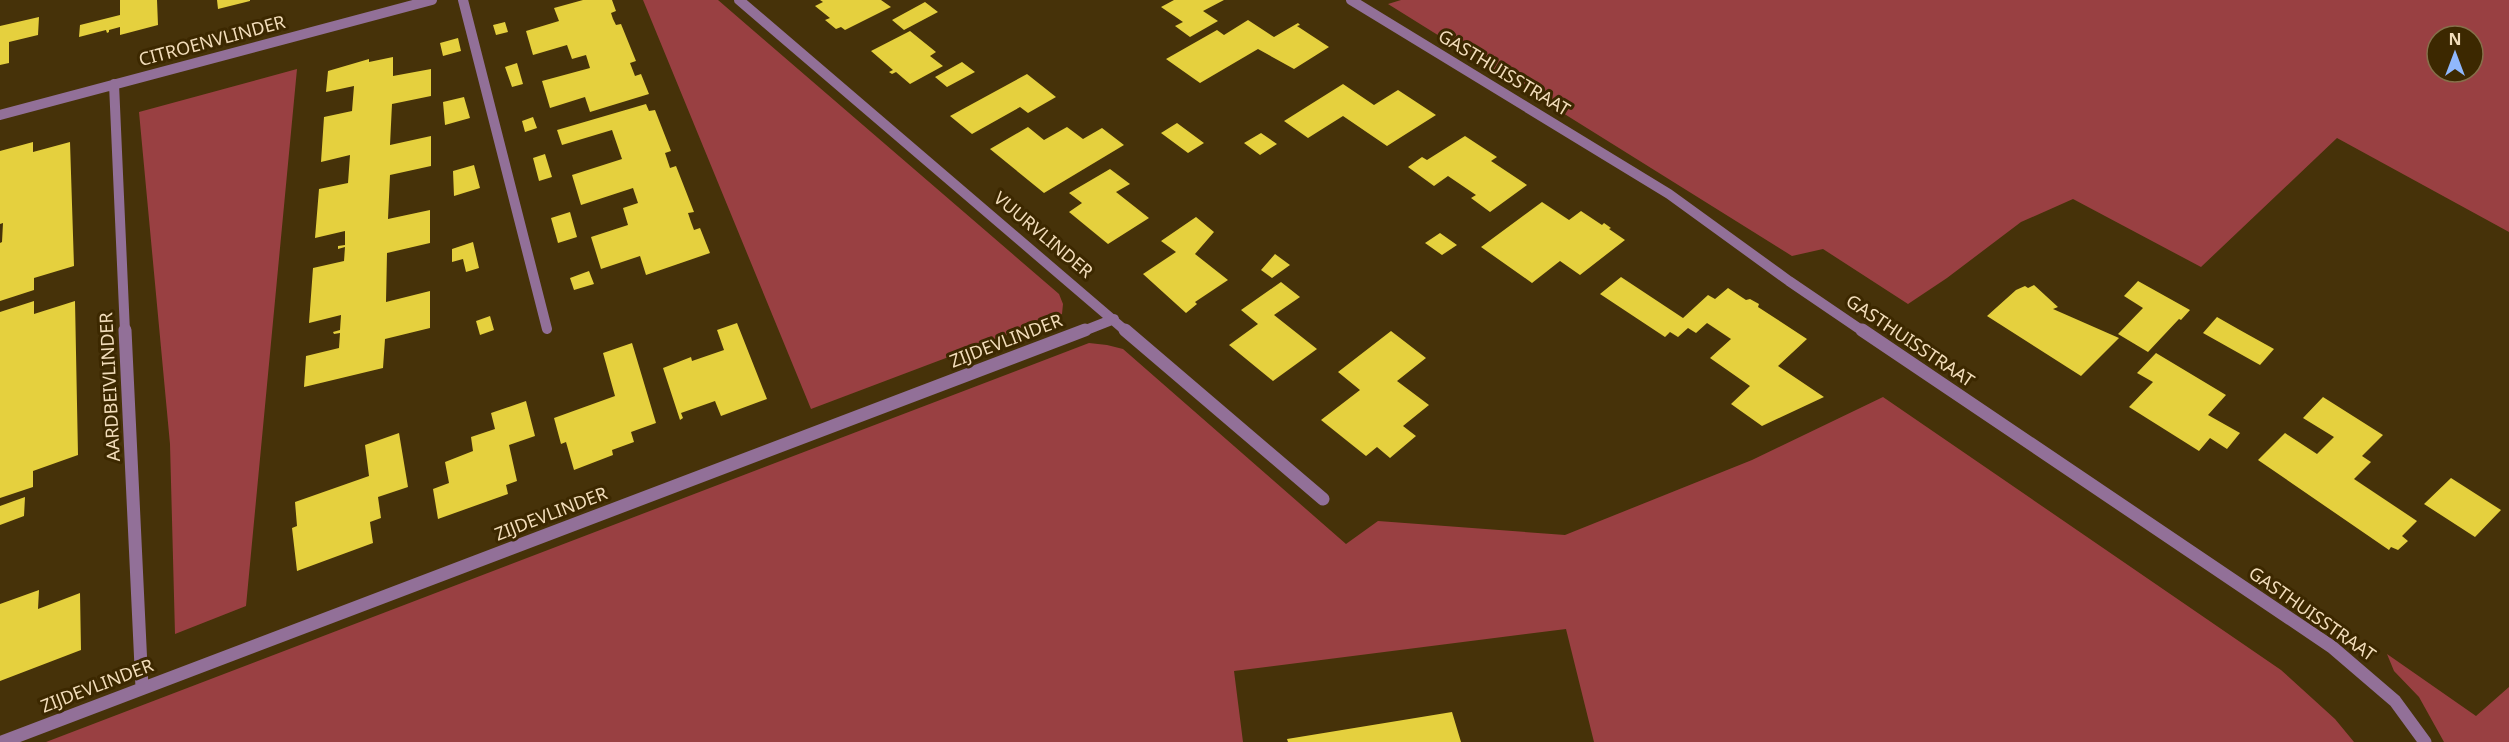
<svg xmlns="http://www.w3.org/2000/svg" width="2509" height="742" font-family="'Noto Sans',sans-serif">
  <rect width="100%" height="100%" fill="#463209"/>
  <path fill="#994042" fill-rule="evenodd" d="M 643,0 L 718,0 L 1059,294 L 1063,304 L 1062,314 L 811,409 Z
    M 1401,0 L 2509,0 L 2509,232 L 2337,138 L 2201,267 L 2073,199 L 2021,222 L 1947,278 L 1908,304 L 1823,249 L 1792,256 L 1388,4 ZM 2437,36 L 2473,36 L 2473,72 L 2437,72 Z
    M 297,69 L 246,606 L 175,634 L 170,444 L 139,112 Z
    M 1089,343 L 1107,345 L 1123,349 L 1346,544 L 1378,521 L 1565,535 L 1752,460 L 1883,397 L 2281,670 L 2335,719 L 2354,742 L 1594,742 L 1566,629 L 1234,671 L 1243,742 L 46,742 Z
    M 2387,654 L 2476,716 L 2509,687 L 2509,742 L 2444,742 L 2419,697 L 2394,671 Z"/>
  <path fill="#e5d03e" d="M 120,0 L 157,0 L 158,25 L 120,35 L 120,27 L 109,30 L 109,32 L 107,33 L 106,30 L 79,37 L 80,25 L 120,15 Z
    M 217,0 L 250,0 L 250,1 L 218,9 Z
    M 583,0 L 612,0 L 616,11 L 611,13 L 613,19 L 616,25 L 621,24 L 636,61 L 630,63 L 635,76 L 641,74 L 649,94 L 590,112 L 585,97 L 550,108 L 542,81 L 590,68 L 586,55 L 572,59 L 567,45 L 533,55 L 526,31 L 559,21 L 554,8 Z
    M 820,0 L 881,0 L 891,7 L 845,30 L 841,27 L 836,29 L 825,20 L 830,18 L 815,6 L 823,2 Z
    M 1174,0 L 1224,0 L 1203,11 L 1218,21 L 1190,37 L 1175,26 L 1183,22 L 1161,7 Z
    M 925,2 L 938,12 L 904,30 L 892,20 Z
    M 39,17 L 38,35 L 9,42 L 9,63 L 0,65 L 0,26 Z
    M 1248,20 L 1274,37 L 1298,23 L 1300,25 L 1297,26 L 1329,47 L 1294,69 L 1258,49 L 1200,83 L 1166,59 L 1217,30 L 1224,35 Z
    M 505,22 L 508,32 L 496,35 L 493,25 Z
    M 910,31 L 936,52 L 930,56 L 943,66 L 910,84 L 896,72 L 892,74 L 889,72 L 893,70 L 871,51 Z
    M 458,38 L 461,51 L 443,56 L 440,43 Z
    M 393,57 L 393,76 L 431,69 L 431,96 L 392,104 L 390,145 L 431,136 L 431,166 L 390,175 L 388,219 L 430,210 L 430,243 L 387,253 L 386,302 L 430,291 L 430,328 L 385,339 L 383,368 L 304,387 L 306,356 L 339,348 L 340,333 L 334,334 L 333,332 L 340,330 L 341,315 L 309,323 L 313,268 L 344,261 L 345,247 L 338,249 L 338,246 L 345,245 L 345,231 L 315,238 L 319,189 L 348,183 L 350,155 L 321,162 L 324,117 L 352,111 L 354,86 L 326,92 L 328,71 L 369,59 L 369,62 Z
    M 962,62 L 975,72 L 947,87 L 935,77 Z
    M 517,63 L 523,84 L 512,87 L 505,67 Z
    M 1027,74 L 1056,97 L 1028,113 L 1020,107 L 972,134 L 950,116 Z
    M 1343,84 L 1374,105 L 1398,90 L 1436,115 L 1387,146 L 1343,116 L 1308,138 L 1284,121 Z
    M 464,97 L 470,118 L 445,125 L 443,102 Z
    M 646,104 L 649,111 L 655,110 L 671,151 L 665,153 L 670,168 L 676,166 L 694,212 L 688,213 L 691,222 L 694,230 L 700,228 L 710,253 L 646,275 L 640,256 L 601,269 L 591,237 L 628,225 L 623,208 L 638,203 L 633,188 L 581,205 L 572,175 L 622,159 L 612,130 L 562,145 L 557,130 Z
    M 533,117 L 537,128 L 525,132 L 522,121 Z
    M 1177,123 L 1204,143 L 1188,153 L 1161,133 Z
    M 1028,127 L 1044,140 L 1067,127 L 1083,139 L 1102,128 L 1124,145 L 1044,193 L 990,149 Z
    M 1261,133 L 1277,144 L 1260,155 L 1244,143 Z
    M 1465,136 L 1497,157 L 1491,161 L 1527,185 L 1490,212 L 1471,198 L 1476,195 L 1448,176 L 1434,186 L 1408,167 L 1422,157 L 1427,160 Z
    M 33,142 L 33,152 L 70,142 L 74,266 L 34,278 L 34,290 L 0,301 L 0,243 L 2,242 L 3,223 L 0,224 L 0,151 Z
    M 545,154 L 552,177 L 539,181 L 533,158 Z
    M 474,165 L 480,188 L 454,196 L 453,171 Z
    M 1110,169 L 1130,184 L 1116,192 L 1149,218 L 1108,244 L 1069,212 L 1082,203 L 1069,193 Z
    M 1542,202 L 1569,220 L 1581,211 L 1602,225 L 1604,223 L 1611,228 L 1609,229 L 1625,240 L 1580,275 L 1560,261 L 1532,283 L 1481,247 Z
    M 570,212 L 577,237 L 558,243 L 551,218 Z
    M 1196,217 L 1214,232 L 1195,254 L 1228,280 L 1195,302 L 1197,304 L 1186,313 L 1143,274 L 1176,252 L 1161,241 Z
    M 1440,233 L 1457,245 L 1442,255 L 1425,243 Z
    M 473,242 L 479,268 L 466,272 L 463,259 L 452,262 L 452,249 Z
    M 1275,254 L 1290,265 L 1272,278 L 1261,270 Z
    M 589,271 L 594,284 L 574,290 L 570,278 Z
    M 1621,277 L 1683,318 L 1708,295 L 1715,299 L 1728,288 L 1746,300 L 1750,299 L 1759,304 L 1758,307 L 1807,339 L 1778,366 L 1824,397 L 1762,426 L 1731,404 L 1750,386 L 1710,358 L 1731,339 L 1707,323 L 1696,333 L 1688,328 L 1678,337 L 1670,332 L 1665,337 L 1600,294 Z
    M 2138,281 L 2190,310 L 2181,320 L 2179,319 L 2148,352 L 2118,334 L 2143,308 L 2124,296 Z
    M 1281,282 L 1300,297 L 1274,315 L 1317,349 L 1273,381 L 1229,345 L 1258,324 L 1241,310 Z
    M 2034,285 L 2058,307 L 2053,309 L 2119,338 L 2081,376 L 1987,316 L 2016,290 L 2025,286 L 2028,288 Z
    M 34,301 L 34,314 L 75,301 L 78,455 L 33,471 L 33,487 L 0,498 L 0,312 Z
    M 490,316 L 494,330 L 480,335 L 476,321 Z
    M 2217,317 L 2238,329 L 2274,349 L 2260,365 L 2203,333 Z
    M 737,323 L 767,399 L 721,416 L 715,401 L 681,413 L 683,418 L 680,420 L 663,368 L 691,357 L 692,361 L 724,350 L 717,330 Z
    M 1391,331 L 1426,358 L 1397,381 L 1429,405 L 1403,426 L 1416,436 L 1390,458 L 1377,447 L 1366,456 L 1321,420 L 1360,390 L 1338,372 Z
    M 632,343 L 656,423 L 631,432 L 634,442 L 612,450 L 613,455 L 574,470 L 566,442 L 561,444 L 554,418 L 615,396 L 603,353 Z
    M 2156,353 L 2226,395 L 2208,415 L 2240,433 L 2227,449 L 2210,438 L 2199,451 L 2129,407 L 2153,382 L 2137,373 Z
    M 2323,397 L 2383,435 L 2362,456 L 2371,462 L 2354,479 L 2417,521 L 2402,536 L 2408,541 L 2398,550 L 2391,547 L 2389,550 L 2258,460 L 2285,433 L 2317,454 L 2334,437 L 2303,418 Z
    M 526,401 L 535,436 L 509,445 L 517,481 L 506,485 L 508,494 L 438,519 L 433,489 L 449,483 L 445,462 L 473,451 L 471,437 L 495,429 L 491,413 Z
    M 399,433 L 408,487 L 378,497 L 381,518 L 370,522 L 373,543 L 297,571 L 292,528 L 297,526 L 295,502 L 369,476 L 365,445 Z
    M 2451,478 L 2501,510 L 2475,537 L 2424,504 Z
    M 25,497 L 24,516 L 0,525 L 0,506 Z
    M 39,590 L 38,609 L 80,593 L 81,650 L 0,681 L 0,604 Z
    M 1452,712 L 1461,742 L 1288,742 L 1287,739 Z"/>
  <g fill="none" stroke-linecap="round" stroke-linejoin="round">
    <path stroke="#927098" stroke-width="10" d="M 463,0 L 547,329"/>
    <path stroke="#927098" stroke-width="10" d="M 739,0 L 1127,332
      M 1351,0 L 1669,194 L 1789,281 L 1864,332
      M 114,84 L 125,332
      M 0,115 L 432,0
      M 1081,332 L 1114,319"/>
    <path stroke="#927098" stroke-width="13" d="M 125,330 L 142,688
      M 1125,330 L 1323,499
      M 1862,330 L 2332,647 L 2395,701 L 2425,742
      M 2,742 L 1085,330"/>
  </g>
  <g text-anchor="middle" stroke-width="6" stroke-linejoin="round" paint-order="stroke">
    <g font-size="18" fill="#f2ddba" stroke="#3c2800">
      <text transform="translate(212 41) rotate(-15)" y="6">CITROENVLINDER</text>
      <text transform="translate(1504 73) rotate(31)" y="6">GASTHUISSTRAAT</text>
      <text transform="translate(1043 235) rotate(40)" y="6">VUURVLINDER</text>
      <text transform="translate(1006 341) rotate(-21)" y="6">ZIJDEVLINDER</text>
      <text transform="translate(1910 341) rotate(34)" y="6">GASTHUISSTRAAT</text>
      <text transform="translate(110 387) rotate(-93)" y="6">AARDBEIVLINDER</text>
      <text transform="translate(551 514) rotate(-21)" y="6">ZIJDEVLINDER</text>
      <text transform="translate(2312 614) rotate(35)" y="6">GASTHUISSTRAAT</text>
      <text transform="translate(97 686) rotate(-21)" y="6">ZIJDEVLINDER</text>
    </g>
  </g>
  <g transform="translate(2455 54)"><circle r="28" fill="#3c2800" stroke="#85704a" stroke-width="1.5"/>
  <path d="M0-4.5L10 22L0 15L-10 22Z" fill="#90b8fd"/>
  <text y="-9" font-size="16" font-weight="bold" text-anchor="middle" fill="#f2ddba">N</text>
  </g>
</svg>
